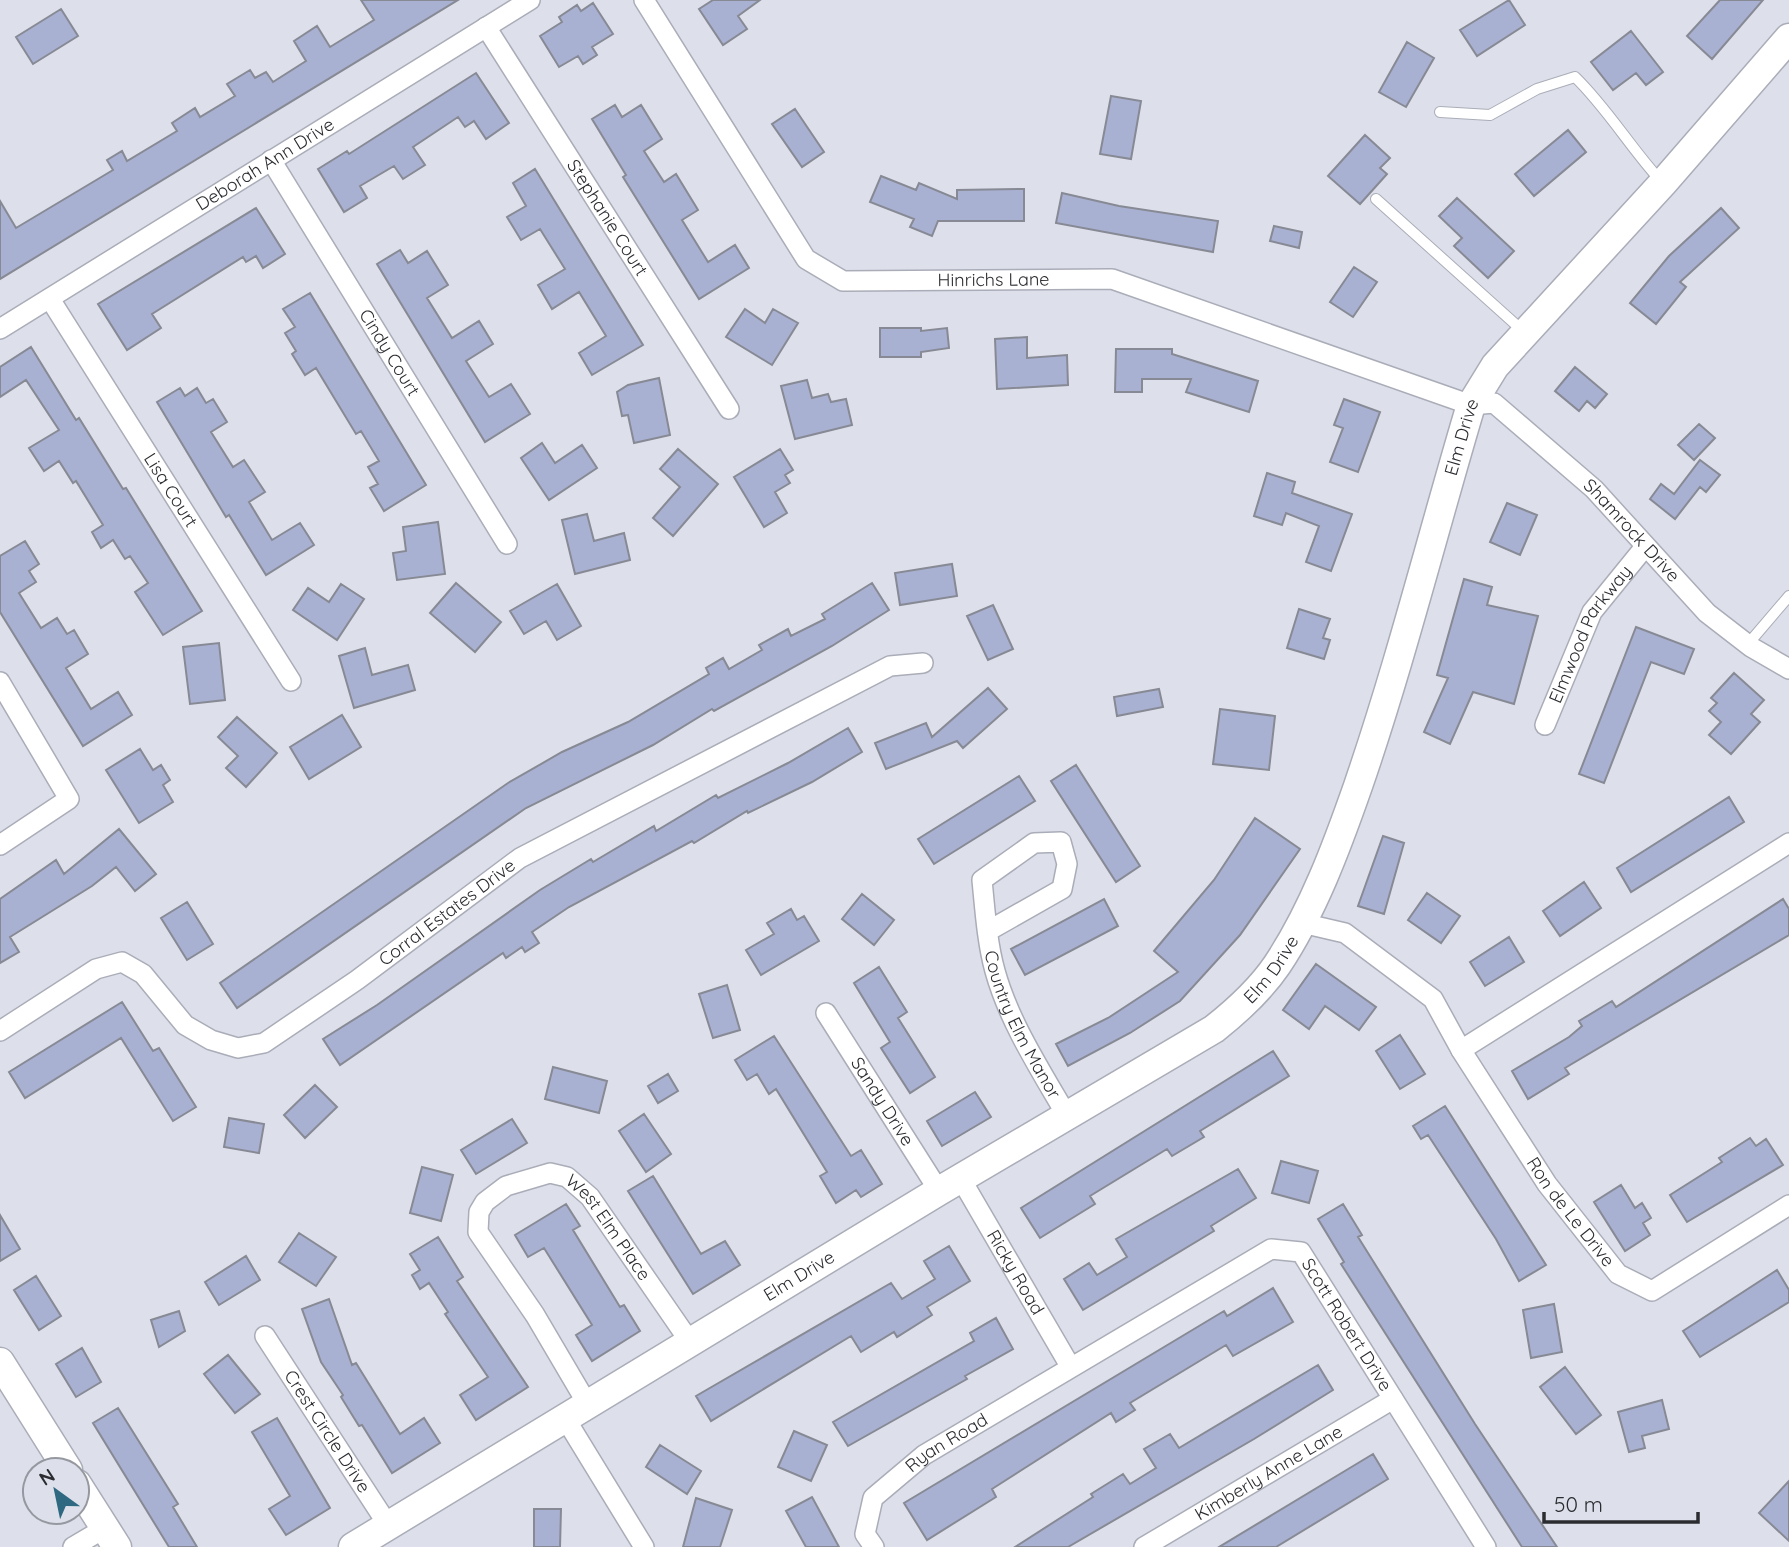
<svg xmlns="http://www.w3.org/2000/svg" width="1789" height="1547" font-family="Quicksand,sans-serif">
  <rect width="100%" height="100%" fill="#dde0eb"/>
  <path fill="#a9b1d2" stroke="#878a94" stroke-width="2" d="M 361,0 L 458,0 L 0,279 L 0,201 L 16,228 L 113,170 L 107,160 L 122,151 L 127,161 L 177,131 L 172,123 L 195,108 L 200,117 L 235,96 L 227,84 L 250,70 L 255,78 L 266,72 L 273,82 L 306,61 L 294,41 L 317,26 L 330,47 L 374,20 Z
    M 713,0 L 760,0 L 738,16 L 747,29 L 723,45 L 699,9 Z
    M 1509,0 L 1525,25 L 1477,56 L 1460,30 Z
    M 1720,0 L 1763,0 L 1712,59 L 1687,36 Z
    M 593,3 L 613,34 L 592,47 L 597,55 L 583,64 L 578,56 L 559,67 L 540,36 L 562,22 L 559,17 L 577,5 L 581,11 Z
    M 61,9 L 78,36 L 33,64 L 16,37 Z
    M 1631,31 L 1663,72 L 1646,85 L 1636,73 L 1613,90 L 1591,62 Z
    M 1407,42 L 1434,58 L 1406,107 L 1379,92 Z
    M 476,73 L 509,123 L 486,139 L 474,121 L 465,127 L 458,117 L 413,147 L 425,165 L 403,179 L 394,166 L 360,186 L 367,198 L 344,212 L 318,169 L 347,151 L 349,154 Z
    M 1111,96 L 1141,101 L 1131,159 L 1100,154 Z
    M 615,105 L 622,117 L 641,105 L 662,139 L 644,151 L 664,182 L 676,174 L 698,210 L 682,220 L 708,262 L 735,245 L 749,268 L 699,299 L 623,177 L 626,175 L 592,119 Z
    M 795,109 L 824,152 L 802,167 L 772,124 Z
    M 1568,130 L 1586,152 L 1534,196 L 1515,174 Z
    M 1365,135 L 1390,158 L 1380,168 L 1387,174 L 1360,204 L 1328,176 Z
    M 535,169 L 643,345 L 592,375 L 579,353 L 606,336 L 579,292 L 552,309 L 538,285 L 565,269 L 540,229 L 521,240 L 507,217 L 526,206 L 513,183 Z
    M 881,176 L 916,190 L 919,183 L 957,199 L 957,190 L 1024,189 L 1024,221 L 938,221 L 932,236 L 910,227 L 914,219 L 870,202 Z
    M 1062,193 L 1119,206 L 1218,221 L 1213,252 L 1056,223 Z
    M 1457,198 L 1514,251 L 1488,278 L 1454,246 L 1462,238 L 1439,216 Z
    M 256,208 L 285,254 L 263,268 L 256,256 L 246,262 L 243,257 L 152,314 L 161,328 L 127,350 L 98,304 Z
    M 1721,208 L 1739,228 L 1680,282 L 1686,287 L 1656,324 L 1630,303 L 1669,256 Z
    M 1274,226 L 1302,232 L 1299,248 L 1270,241 Z
    M 400,250 L 408,263 L 427,251 L 448,285 L 427,298 L 452,338 L 479,321 L 493,344 L 466,361 L 489,397 L 511,384 L 530,414 L 485,442 L 377,264 Z
    M 1354,267 L 1377,282 L 1353,317 L 1330,302 Z
    M 310,293 L 426,485 L 384,511 L 370,488 L 378,484 L 368,467 L 379,461 L 361,431 L 356,434 L 316,368 L 305,375 L 292,354 L 296,351 L 285,333 L 295,327 L 283,309 Z
    M 745,309 L 765,323 L 773,309 L 798,323 L 772,365 L 726,337 Z
    M 880,328 L 921,328 L 921,331 L 947,328 L 949,348 L 921,352 L 921,357 L 880,357 Z
    M 1027,337 L 1027,358 L 1067,355 L 1068,385 L 997,389 L 995,339 Z
    M 31,347 L 76,420 L 79,418 L 123,489 L 126,488 L 202,611 L 163,635 L 135,592 L 148,583 L 130,556 L 125,559 L 113,540 L 101,548 L 92,532 L 103,525 L 76,481 L 73,483 L 59,461 L 44,471 L 29,448 L 59,430 L 26,380 L 0,397 L 0,367 Z
    M 1116,349 L 1172,349 L 1172,354 L 1258,381 L 1249,412 L 1186,392 L 1191,379 L 1142,379 L 1142,392 L 1115,392 Z
    M 1575,367 L 1607,394 L 1595,408 L 1587,401 L 1579,411 L 1555,391 Z
    M 659,378 L 670,435 L 634,443 L 628,415 L 622,416 L 617,392 L 628,385 Z
    M 807,380 L 812,398 L 828,394 L 831,402 L 846,399 L 852,425 L 795,439 L 781,386 Z
    M 180,388 L 185,396 L 197,388 L 206,403 L 213,399 L 227,422 L 211,432 L 233,467 L 244,460 L 265,492 L 249,502 L 272,540 L 300,523 L 314,545 L 266,575 L 229,515 L 226,517 L 157,402 Z
    M 1344,399 L 1380,412 L 1358,472 L 1330,462 L 1343,428 L 1334,425 Z
    M 1699,424 L 1715,438 L 1694,460 L 1678,445 Z
    M 542,443 L 555,463 L 582,445 L 597,468 L 549,500 L 521,458 Z
    M 678,449 L 718,484 L 673,536 L 653,518 L 680,487 L 660,469 Z
    M 780,449 L 793,470 L 785,475 L 790,483 L 775,492 L 787,513 L 764,527 L 734,477 Z
    M 1700,460 L 1720,475 L 1706,492 L 1700,487 L 1675,519 L 1650,499 L 1661,484 L 1674,494 Z
    M 1267,473 L 1295,482 L 1292,493 L 1352,514 L 1331,571 L 1306,562 L 1319,526 L 1286,513 L 1282,525 L 1254,516 Z
    M 1507,503 L 1537,515 L 1520,555 L 1490,542 Z
    M 587,514 L 594,541 L 624,533 L 630,560 L 575,574 L 562,520 Z
    M 438,522 L 445,574 L 397,580 L 393,553 L 406,551 L 403,527 Z
    M 25,541 L 39,564 L 29,571 L 36,582 L 19,593 L 41,628 L 57,618 L 67,634 L 74,630 L 88,654 L 66,668 L 91,709 L 118,692 L 132,715 L 83,746 L 0,612 L 0,556 Z
    M 952,564 L 957,596 L 900,605 L 895,573 Z
    M 1464,579 L 1492,587 L 1487,605 L 1538,616 L 1514,704 L 1473,692 L 1450,744 L 1424,732 L 1448,678 L 1437,675 Z
    M 456,583 L 501,622 L 475,652 L 430,613 Z
    M 872,583 L 889,610 L 832,646 L 714,711 L 712,709 L 653,745 L 526,808 L 237,1008 L 220,983 L 508,783 L 562,752 L 628,722 L 709,674 L 706,668 L 723,658 L 729,669 L 762,650 L 759,645 L 788,629 L 791,636 L 825,619 L 822,614 Z
    M 341,584 L 364,599 L 337,640 L 293,610 L 308,588 L 329,602 Z
    M 557,584 L 581,626 L 557,640 L 546,621 L 524,634 L 510,611 Z
    M 993,605 L 1013,649 L 988,660 L 967,616 Z
    M 1299,609 L 1330,619 L 1323,638 L 1330,640 L 1324,659 L 1287,648 Z
    M 1636,627 L 1694,649 L 1684,674 L 1651,662 L 1604,783 L 1579,774 Z
    M 219,643 L 225,700 L 190,704 L 183,647 Z
    M 365,648 L 372,675 L 408,665 L 415,690 L 354,708 L 339,656 Z
    M 1734,673 L 1764,700 L 1751,714 L 1760,722 L 1731,754 L 1709,735 L 1721,722 L 1709,711 L 1717,703 L 1711,698 Z
    M 988,688 L 1007,709 L 963,748 L 957,741 L 886,769 L 875,743 L 926,723 L 932,737 Z
    M 1159,689 L 1163,707 L 1117,716 L 1114,697 Z
    M 1220,709 L 1275,716 L 1269,770 L 1213,764 Z
    M 342,715 L 361,747 L 309,779 L 290,747 Z
    M 237,717 L 277,753 L 246,787 L 226,768 L 238,756 L 218,737 Z
    M 848,728 L 862,752 L 812,782 L 748,813 L 747,811 L 694,843 L 692,841 L 569,907 L 532,932 L 539,943 L 525,952 L 522,947 L 506,958 L 503,953 L 340,1065 L 323,1039 L 377,1005 L 540,890 L 591,859 L 593,862 L 654,826 L 656,831 L 716,795 L 718,798 L 788,763 Z
    M 140,749 L 153,770 L 161,765 L 170,780 L 163,785 L 173,802 L 139,823 L 106,770 Z
    M 1076,765 L 1140,866 L 1116,882 L 1051,781 Z
    M 1019,776 L 1035,801 L 934,864 L 918,839 Z
    M 1729,797 L 1744,822 L 1631,892 L 1617,868 Z
    M 1255,818 L 1300,849 L 1240,935 L 1180,1001 L 1130,1033 L 1068,1066 L 1056,1044 L 1108,1018 L 1178,972 L 1154,951 L 1214,880 Z
    M 119,829 L 156,874 L 135,891 L 116,867 L 92,886 L 10,937 L 19,952 L 0,963 L 0,899 L 56,860 L 64,874 Z
    M 1383,836 L 1404,843 L 1384,914 L 1358,906 Z
    M 1584,882 L 1601,908 L 1560,936 L 1543,911 Z
    M 1427,893 L 1460,916 L 1441,943 L 1408,920 Z
    M 862,894 L 894,920 L 874,945 L 842,919 Z
    M 1104,899 L 1118,926 L 1025,975 L 1011,949 Z
    M 1783,899 L 1789,909 L 1789,935 L 1565,1068 L 1569,1074 L 1528,1099 L 1512,1071 L 1569,1037 L 1582,1026 L 1579,1021 L 1612,1001 L 1616,1007 Z
    M 187,902 L 213,944 L 187,960 L 161,918 Z
    M 791,909 L 797,920 L 804,916 L 819,941 L 761,975 L 746,950 L 774,934 L 767,923 Z
    M 1509,937 L 1524,962 L 1485,986 L 1470,962 Z
    M 1316,964 L 1376,1007 L 1359,1030 L 1325,1006 L 1309,1029 L 1283,1010 Z
    M 879,967 L 907,1012 L 898,1018 L 935,1077 L 910,1093 L 881,1048 L 890,1042 L 854,983 Z
    M 727,985 L 740,1030 L 713,1038 L 699,994 Z
    M 122,1002 L 153,1051 L 159,1048 L 196,1107 L 173,1121 L 121,1038 L 25,1098 L 9,1072 Z
    M 1400,1035 L 1425,1074 L 1400,1089 L 1376,1051 Z
    M 774,1036 L 851,1156 L 861,1150 L 882,1184 L 861,1197 L 856,1190 L 836,1203 L 820,1176 L 827,1172 L 776,1089 L 769,1094 L 757,1074 L 747,1080 L 735,1060 Z
    M 1273,1051 L 1289,1076 L 1200,1131 L 1204,1137 L 1172,1156 L 1167,1149 L 1090,1196 L 1095,1204 L 1040,1238 L 1021,1208 Z
    M 553,1067 L 607,1081 L 599,1113 L 545,1099 Z
    M 668,1074 L 678,1091 L 658,1103 L 648,1086 Z
    M 315,1085 L 337,1107 L 305,1138 L 284,1115 Z
    M 975,1092 L 991,1117 L 942,1146 L 927,1121 Z
    M 1445,1106 L 1546,1265 L 1519,1281 L 1496,1239 L 1428,1135 L 1421,1139 L 1413,1126 Z
    M 644,1114 L 671,1154 L 646,1172 L 619,1131 Z
    M 229,1118 L 264,1124 L 259,1153 L 224,1147 Z
    M 512,1119 L 527,1143 L 476,1174 L 461,1150 Z
    M 1750,1138 L 1756,1146 L 1766,1139 L 1783,1165 L 1687,1222 L 1670,1195 L 1722,1162 L 1719,1158 Z
    M 1281,1161 L 1318,1171 L 1309,1203 L 1272,1193 Z
    M 422,1167 L 453,1175 L 441,1221 L 410,1213 Z
    M 1238,1169 L 1256,1198 L 1211,1226 L 1214,1231 L 1083,1310 L 1064,1279 L 1089,1263 L 1097,1275 L 1127,1257 L 1116,1239 Z
    M 653,1176 L 701,1254 L 725,1241 L 740,1265 L 693,1294 L 628,1191 Z
    M 1621,1185 L 1635,1208 L 1642,1203 L 1651,1218 L 1643,1223 L 1650,1235 L 1625,1251 L 1594,1202 Z
    M 566,1204 L 580,1226 L 573,1230 L 620,1307 L 624,1305 L 640,1331 L 592,1361 L 576,1335 L 592,1325 L 544,1248 L 528,1257 L 515,1235 Z
    M 1343,1204 L 1362,1235 L 1358,1237 L 1475,1424 L 1557,1547 L 1522,1547 L 1341,1264 L 1344,1262 L 1318,1219 Z
    M 0,1215 L 20,1249 L 0,1261 Z
    M 299,1233 L 336,1257 L 316,1286 L 279,1262 Z
    M 438,1237 L 463,1277 L 457,1281 L 528,1387 L 476,1420 L 460,1395 L 488,1377 L 445,1314 L 448,1312 L 429,1283 L 420,1289 L 412,1275 L 420,1270 L 410,1254 Z
    M 949,1246 L 970,1281 L 927,1307 L 932,1315 L 897,1337 L 894,1332 L 861,1352 L 851,1336 L 711,1421 L 696,1396 L 891,1283 L 902,1299 L 935,1279 L 924,1261 Z
    M 246,1256 L 260,1280 L 219,1305 L 205,1282 Z
    M 1777,1270 L 1789,1290 L 1789,1302 L 1700,1357 L 1683,1331 Z
    M 36,1276 L 61,1316 L 39,1330 L 14,1290 Z
    M 1273,1288 L 1293,1322 L 1233,1356 L 1226,1345 L 1130,1403 L 1135,1410 L 1116,1422 L 1111,1413 L 992,1489 L 996,1497 L 927,1540 L 904,1503 L 1224,1311 L 1227,1316 Z
    M 329,1299 L 352,1365 L 356,1363 L 400,1434 L 424,1418 L 440,1443 L 392,1473 L 362,1425 L 359,1426 L 341,1397 L 343,1395 L 321,1362 L 302,1309 Z
    M 1554,1304 L 1562,1352 L 1531,1358 L 1523,1310 Z
    M 179,1311 L 185,1331 L 159,1347 L 151,1320 Z
    M 996,1318 L 1013,1349 L 965,1376 L 967,1379 L 848,1446 L 833,1422 L 974,1341 L 970,1333 Z
    M 82,1348 L 101,1382 L 76,1397 L 56,1364 Z
    M 228,1355 L 260,1394 L 235,1413 L 204,1374 Z
    M 1318,1365 L 1333,1390 L 1254,1439 L 1068,1547 L 1015,1547 L 1093,1497 L 1091,1494 L 1123,1474 L 1130,1484 L 1156,1468 L 1144,1449 L 1170,1434 L 1179,1448 Z
    M 1565,1367 L 1601,1415 L 1576,1434 L 1540,1387 Z
    M 1662,1400 L 1669,1429 L 1642,1436 L 1645,1448 L 1629,1452 L 1618,1412 Z
    M 118,1408 L 178,1504 L 173,1507 L 197,1547 L 169,1547 L 93,1423 Z
    M 277,1418 L 330,1508 L 286,1535 L 269,1509 L 290,1496 L 252,1432 Z
    M 794,1431 L 827,1445 L 811,1481 L 778,1467 Z
    M 660,1445 L 701,1471 L 687,1494 L 646,1467 Z
    M 1373,1454 L 1388,1479 L 1276,1547 L 1219,1547 Z
    M 1789,1481 L 1789,1541 L 1759,1513 Z
    M 812,1497 L 839,1547 L 806,1547 L 786,1511 Z
    M 696,1498 L 732,1510 L 720,1547 L 683,1547 Z
    M 534,1509 L 561,1509 L 560,1547 L 534,1547 Z"/>
  <g fill="none" stroke-linecap="round" stroke-linejoin="round">
    <defs>
      <path id="lane" d="M 1440,112 L 1490,115 L 1537,89 L 1575,77 C 1607,108 1630,147 1660,180
        M 1376,199 L 1523,331
        M 1748,644 L 1789,596"/>
      <g id="street">
        <path id="s1" d="M 644,0 L 806,259 L 843,281 L 1112,279 L 1471,405 L 1494,403 L 1594,489 L 1707,613 L 1751,647 L 1789,669"/>
        <path id="s2" d="M 486,27 L 729,409"/>
        <path id="s3" d="M 271,160 L 507,544"/>
        <path id="s4" d="M 50,299 L 291,681"/>
        <path id="s5" d="M 0,329 L 530,0"/>
        <path d="M 0,682 L 69,799 L 0,845"/>
        <path id="s6" d="M 1545,725 L 1592,612 L 1644,548"/>
        <path id="s7" d="M 1302,923 L 1345,933 L 1433,999 L 1461,1050 L 1547,1184 L 1618,1274 L 1652,1291 L 1789,1205"/>
        <path id="s8" d="M 988,931 L 1062,889 L 1067,864 L 1061,842 L 1034,843 L 982,880 C 985,910 987,942 995,971 C 1009,1022 1041,1071 1067,1116"/>
        <path id="s9" d="M 826,1013 L 939,1191"/>
        <path id="s10" d="M 0,1031 L 96,969 L 122,962 L 143,974 L 185,1025 L 211,1040 L 238,1048 L 264,1043 L 357,980 L 520,858 L 890,666 L 923,663"/>
        <path d="M 1461,1050 L 1789,843"/>
        <path id="s11" d="M 961,1179 L 1070,1366"/>
        <path id="s12" d="M 265,1336 L 388,1525"/>
        <path id="s13" d="M 588,1405 L 535,1315 L 478,1232 L 479,1212 L 485,1202 L 506,1186 L 550,1173 L 567,1177 L 590,1197 L 690,1342"/>
        <path d="M 565,1418 L 644,1547"/>
        <path d="M 73,1547 L 105,1528"/>
        <path id="s14" d="M 874,1547 L 865,1534 L 873,1498 L 924,1455 L 1271,1249 L 1301,1252 L 1486,1547"/>
        <path id="s15" d="M 1144,1547 L 1393,1399"/>
      </g>
      <g id="secondary">
        <path d="M 0,1362 L 68,1470"/>
        <path d="M 77,1484 L 117,1547"/>
        <path id="s16" d="M 353,1547 L 939,1191 L 1214,1029 C 1238,1010 1260,990 1277,965 C 1313,911 1337,846 1358,786 C 1401,661 1433,532 1471,405 L 1495,366 L 1663,183 L 1789,38"/>
      </g>
    </defs>
    <use href="#lane" stroke="#aaadb8" stroke-width="12"/>
    <use href="#street" stroke="#aaadb8" stroke-width="22"/>
    <use href="#secondary" stroke="#aaadb8" stroke-width="31"/>
    <use href="#lane" stroke="#fff" stroke-width="10"/>
    <use href="#street" stroke="#fff" stroke-width="19"/>
    <use href="#secondary" stroke="#fff" stroke-width="28"/>
  </g>
  <g text-anchor="middle" stroke-width="6" stroke-linejoin="round" paint-order="stroke">
    <g font-size="18" fill="#2b2c30" stroke="#dde0eb">
      <text dy="6" stroke="none"><textPath href="#s5" startOffset="312">Deborah Ann Drive</textPath></text>
      <text dy="6" stroke="none"><textPath href="#s2" startOffset="226">Stephanie Court</textPath></text>
      <text dy="6" stroke="none"><textPath href="#s1" startOffset="499">Hinrichs Lane</textPath></text>
      <text dy="6" stroke="none"><textPath href="#s3" startOffset="226">Cindy Court</textPath></text>
      <text dy="6" stroke="none"><textPath href="#s16" startOffset="1656">Elm Drive</textPath></text>
      <text dy="6" stroke="none"><textPath href="#s4" startOffset="226">Lisa Court</textPath></text>
      <text dy="6" stroke="none"><textPath href="#s1" startOffset="1209">Shamrock Drive</textPath></text>
      <text dy="6" stroke="none"><textPath href="#s6" startOffset="102">Elmwood Parkway</textPath></text>
      <text dy="6" stroke="none"><textPath href="#s10" startOffset="541">Corral Estates Drive</textPath></text>
      <text dy="6" stroke="none"><textPath href="#s16" startOffset="1088">Elm Drive</textPath></text>
      <text dy="6" stroke="none"><textPath href="#s8" startOffset="376">Country Elm Manor</textPath></text>
      <text dy="6" stroke="none"><textPath href="#s9" startOffset="105">Sandy Drive</textPath></text>
      <text dy="6" stroke="none"><textPath href="#s7" startOffset="408">Ron de Le Drive</textPath></text>
      <text dy="6" stroke="none"><textPath href="#s13" startOffset="392">West Elm Place</textPath></text>
      <text dy="6" stroke="none"><textPath href="#s11" startOffset="108">Ricky Road</textPath></text>
      <text dy="6" stroke="none"><textPath href="#s16" startOffset="522">Elm Drive</textPath></text>
      <text dy="6" stroke="none"><textPath href="#s14" startOffset="639">Scott Robert Drive</textPath></text>
      <text dy="6" stroke="none"><textPath href="#s12" startOffset="114">Crest Circle Drive</textPath></text>
      <text dy="6" stroke="none"><textPath href="#s14" startOffset="145">Ryan Road</textPath></text>
      <text dy="6" stroke="none"><textPath href="#s15" startOffset="145">Kimberly Anne Lane</textPath></text>
    </g>
  </g>
  <g transform="translate(56 1491) rotate(327)"><circle r="33" fill="#dde0eb" stroke="#9698a0" stroke-width="2"/>
  <path d="M0-5L12 26L0 18L-12 26Z" fill="#2e6981"/>
  <text y="-10" font-size="19" font-weight="bold" text-anchor="middle" fill="#2b2c30">N</text>
  </g>
  <path d="M1544 1512v10h154v-10" fill="none" stroke="#2b2c30" stroke-width="3.5"/>
  <text x="1554" y="1512" font-size="21" fill="#2b2c30" stroke="#dde0eb" stroke-width="5" paint-order="stroke">50 m</text>
</svg>
